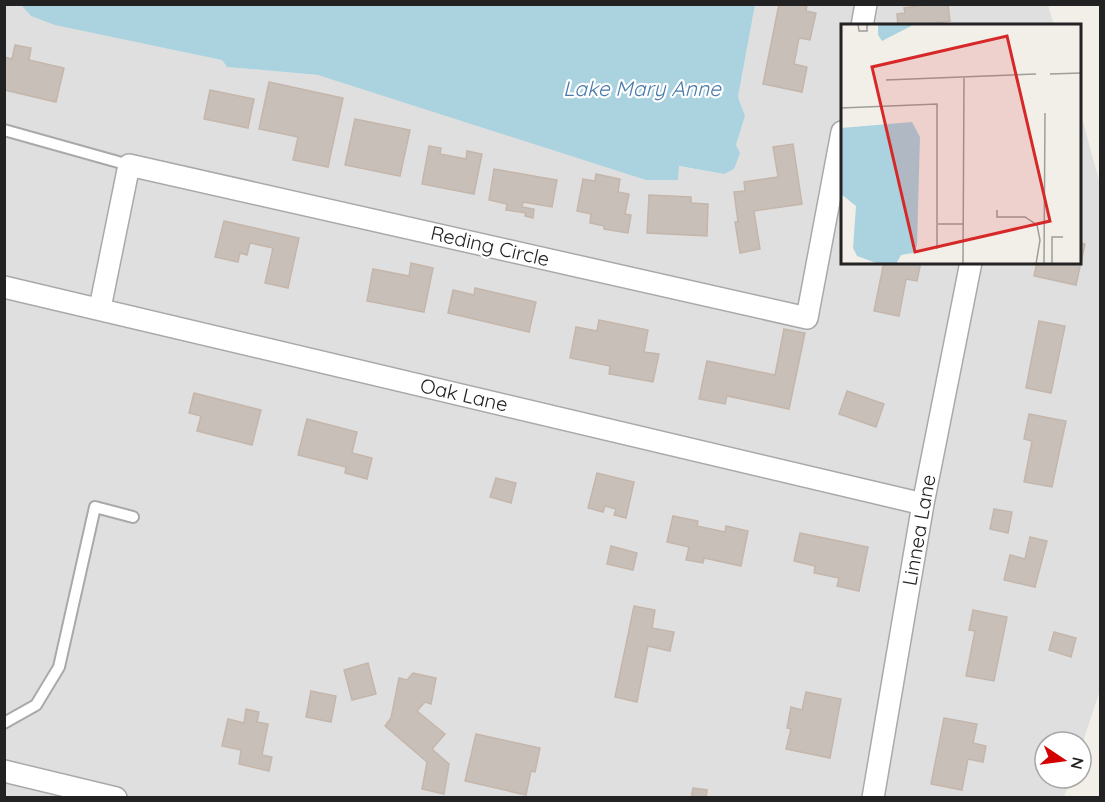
<svg xmlns="http://www.w3.org/2000/svg" width="1105" height="802" font-family="Quicksand,sans-serif">
  <rect width="100%" height="100%" fill="#f2efe9"/>
  <path fill="#e0dfdf" d="M 5,5 L 21,5 L 31,16 L 222,60 L 227,67 L 318,75 L 678,166 L 723,174 L 736,145 L 745,116 L 738,97 L 755,5 L 1048,5 L 1054,25 L 842,26 L 842,262 L 1080,262 L 1080,111 L 1100,184 L 1100,690 L 1081,748 L 1081,742 L 1045,742 L 1045,778 L 1071,778 L 1064,797 L 5,798 Z"/>
  <path fill="#aad3df" d="M 16,5 L 755,4 L 755,5 L 738,97 L 745,116 L 736,145 L 740,153 L 734,169 L 724,174 L 679,166 L 678,180 L 646,180 L 318,75 L 227,67 L 222,60 L 55,25 L 31,16 L 21,5 Z"/>
  <path fill="#c7bfb8" stroke="#c4b6ab" stroke-width="1.5" d="M 779,4 L 807,5 L 806,11 L 816,13 L 810,40 L 799,38 L 794,64 L 807,67 L 802,92 L 763,84 Z
    M 933,4 L 948,4 L 950,21 L 934,23 L 934,26 L 898,26 L 897,14 L 905,13 L 904,8 Z
    M 15,45 L 31,48 L 29,60 L 64,68 L 56,102 L 4,90 L 4,57 L 12,59 Z
    M 269,82 L 343,98 L 328,167 L 293,160 L 298,137 L 259,129 Z
    M 210,90 L 254,99 L 248,128 L 204,119 Z
    M 355,119 L 410,130 L 400,176 L 345,165 Z
    M 793,144 L 802,204 L 754,211 L 760,249 L 740,253 L 735,222 L 738,222 L 734,192 L 745,191 L 744,182 L 778,177 L 773,147 Z
    M 429,146 L 441,148 L 440,154 L 466,159 L 467,151 L 482,154 L 474,194 L 422,184 Z
    M 494,169 L 557,180 L 552,207 L 523,202 L 522,207 L 534,209 L 533,218 L 525,216 L 526,213 L 506,210 L 507,204 L 489,200 Z
    M 596,174 L 620,179 L 618,192 L 629,194 L 625,214 L 631,215 L 628,233 L 604,229 L 604,226 L 590,223 L 591,214 L 577,211 L 583,179 L 595,181 Z
    M 649,195 L 691,197 L 691,203 L 708,204 L 707,236 L 647,233 Z
    M 224,221 L 299,238 L 288,288 L 265,283 L 273,248 L 250,243 L 247,255 L 240,253 L 238,262 L 215,257 Z
    M 1080,243 L 1085,244 L 1076,285 L 1034,276 L 1037,262 L 1080,262 Z
    M 884,262 L 921,262 L 917,281 L 906,279 L 899,316 L 874,311 Z
    M 411,263 L 433,268 L 424,312 L 367,301 L 373,269 L 409,276 Z
    M 475,288 L 536,302 L 529,332 L 448,313 L 453,290 L 474,295 Z
    M 599,320 L 648,330 L 644,352 L 659,354 L 653,382 L 609,374 L 610,366 L 570,358 L 576,327 L 597,331 Z
    M 1039,321 L 1065,326 L 1051,393 L 1026,388 Z
    M 784,329 L 805,333 L 789,409 L 727,396 L 725,404 L 699,399 L 707,361 L 775,375 Z
    M 847,391 L 884,404 L 876,427 L 839,414 Z
    M 194,393 L 261,410 L 252,445 L 197,431 L 201,416 L 189,413 Z
    M 1029,414 L 1066,421 L 1052,487 L 1024,482 L 1032,441 L 1024,439 Z
    M 307,419 L 357,432 L 352,453 L 372,458 L 367,479 L 345,473 L 346,467 L 298,455 Z
    M 597,473 L 634,482 L 626,518 L 614,515 L 616,509 L 605,506 L 603,512 L 588,508 Z
    M 496,478 L 516,483 L 511,503 L 490,497 Z
    M 994,509 L 1012,512 L 1008,533 L 990,529 Z
    M 673,516 L 698,521 L 697,526 L 725,532 L 726,526 L 748,531 L 741,566 L 704,558 L 703,563 L 686,560 L 689,547 L 667,542 Z
    M 800,533 L 868,547 L 859,591 L 837,586 L 839,578 L 814,573 L 815,566 L 794,561 Z
    M 1030,537 L 1047,541 L 1035,587 L 1004,580 L 1010,555 L 1025,559 Z
    M 611,546 L 637,553 L 633,570 L 607,564 Z
    M 634,606 L 655,610 L 652,628 L 674,632 L 670,651 L 648,646 L 637,702 L 615,697 Z
    M 973,610 L 1007,617 L 994,681 L 966,676 L 975,631 L 969,630 Z
    M 1054,632 L 1076,638 L 1071,657 L 1049,650 Z
    M 368,663 L 376,694 L 352,700 L 344,670 Z
    M 413,673 L 436,678 L 431,704 L 425,702 L 417,711 L 445,734 L 432,749 L 449,764 L 444,794 L 422,789 L 427,762 L 385,726 L 391,718 L 399,678 L 407,680 Z
    M 311,691 L 336,696 L 331,722 L 306,717 Z
    M 806,692 L 841,699 L 830,758 L 786,749 L 791,729 L 787,728 L 791,707 L 802,710 Z
    M 246,709 L 259,712 L 257,722 L 268,724 L 262,755 L 272,757 L 269,771 L 239,764 L 241,750 L 222,746 L 228,719 L 244,723 Z
    M 944,718 L 977,724 L 973,743 L 986,746 L 983,762 L 968,759 L 962,790 L 931,784 Z
    M 476,734 L 540,748 L 535,772 L 531,771 L 526,795 L 465,781 Z
    M 693,788 L 707,790 L 706,798 L 691,798 Z"/>
  <g fill="none" stroke-linecap="round" stroke-linejoin="round">
    <defs>
      <path id="service" d="M 4,130 L 129,165
        M 4,723 L 36,705 L 59,667 L 95,507 L 133,517"/>
      <path id="minor" d="M 862,26 L 866,4
        M 4,287 L 923,504
        M 100,308 L 129,165 L 807,318 L 842,132
        M 4,771 L 116,798
        M 873,798 L 923,504 L 971,262"/>
    </defs>
    <use href="#service" stroke="#a9a9a9" stroke-width="14"/>
    <use href="#minor" stroke="#a9a9a9" stroke-width="24"/>
    <use href="#service" stroke="#fff" stroke-width="10"/>
    <use href="#minor" stroke="#fff" stroke-width="21"/>
  </g>
  <g text-anchor="middle" stroke-width="4.5" stroke-linejoin="round" paint-order="stroke">
    <g font-size="20" fill="#222" stroke="#fff">
      <text transform="translate(490 246) rotate(13)" y="7">Reding Circle</text>
      <text transform="translate(464 395) rotate(13)" y="7">Oak Lane</text>
      <text transform="translate(919 530) rotate(-80)" y="7">Linnea Lane</text>
    </g>
    <g font-size="21" font-style="italic" fill="#4a7aab" stroke="#fff">
      <text x="642" y="96">Lake Mary Anne</text>
    </g>
  </g>
  <g transform="translate(841 24)">
    <rect width="240" height="240" fill="#f2efe9"/>
    <path d="M 37,0 L 74,0 L 41,17 L 37,11 ZM 71,98 L 79,113 L 76,222 L 72,229 L 60,231 L 55,240 L 38,240 L 16,232 L 12,224 L 15,182 L 0,170 L 0,104 Z" fill="#aad3df"/>
    <path fill="none" stroke="#9f9d99" stroke-width="1.5" d="M 17,0 L 18,7 L 26,7 L 26,0M 209,50 L 240,49M 45,56 L 195,50M 0,84 L 96,80 L 96,225M 156,186 L 156,193 L 184,193 L 196,201 L 199,216 L 195,240M 97,200 L 122,200M 122,240 L 123,54M 203,240 L 204,89M 211,240 L 211,213 L 222,213"/>
    <path fill="#d62828" fill-opacity="0.15" stroke="#d62828" stroke-width="3" d="M 166,12 L 209,197 L 74,228 L 31,43 Z"/>
    <rect width="240" height="240" fill="none" stroke="#222" stroke-width="3"/>
  </g>
  <rect width="1105" height="802" fill="none" stroke="#222222" stroke-width="12"/>
  <g transform="translate(1063 760) rotate(103)"><circle r="28" fill="#ffffff" stroke="#a7a7a7" stroke-width="1.5"/>
  <path d="M0-4.5L10 22L0 15L-10 22Z" fill="#d40000"/>
  <text y="-9" font-size="16" font-weight="bold" text-anchor="middle" fill="#222222">N</text>
  </g>
</svg>
